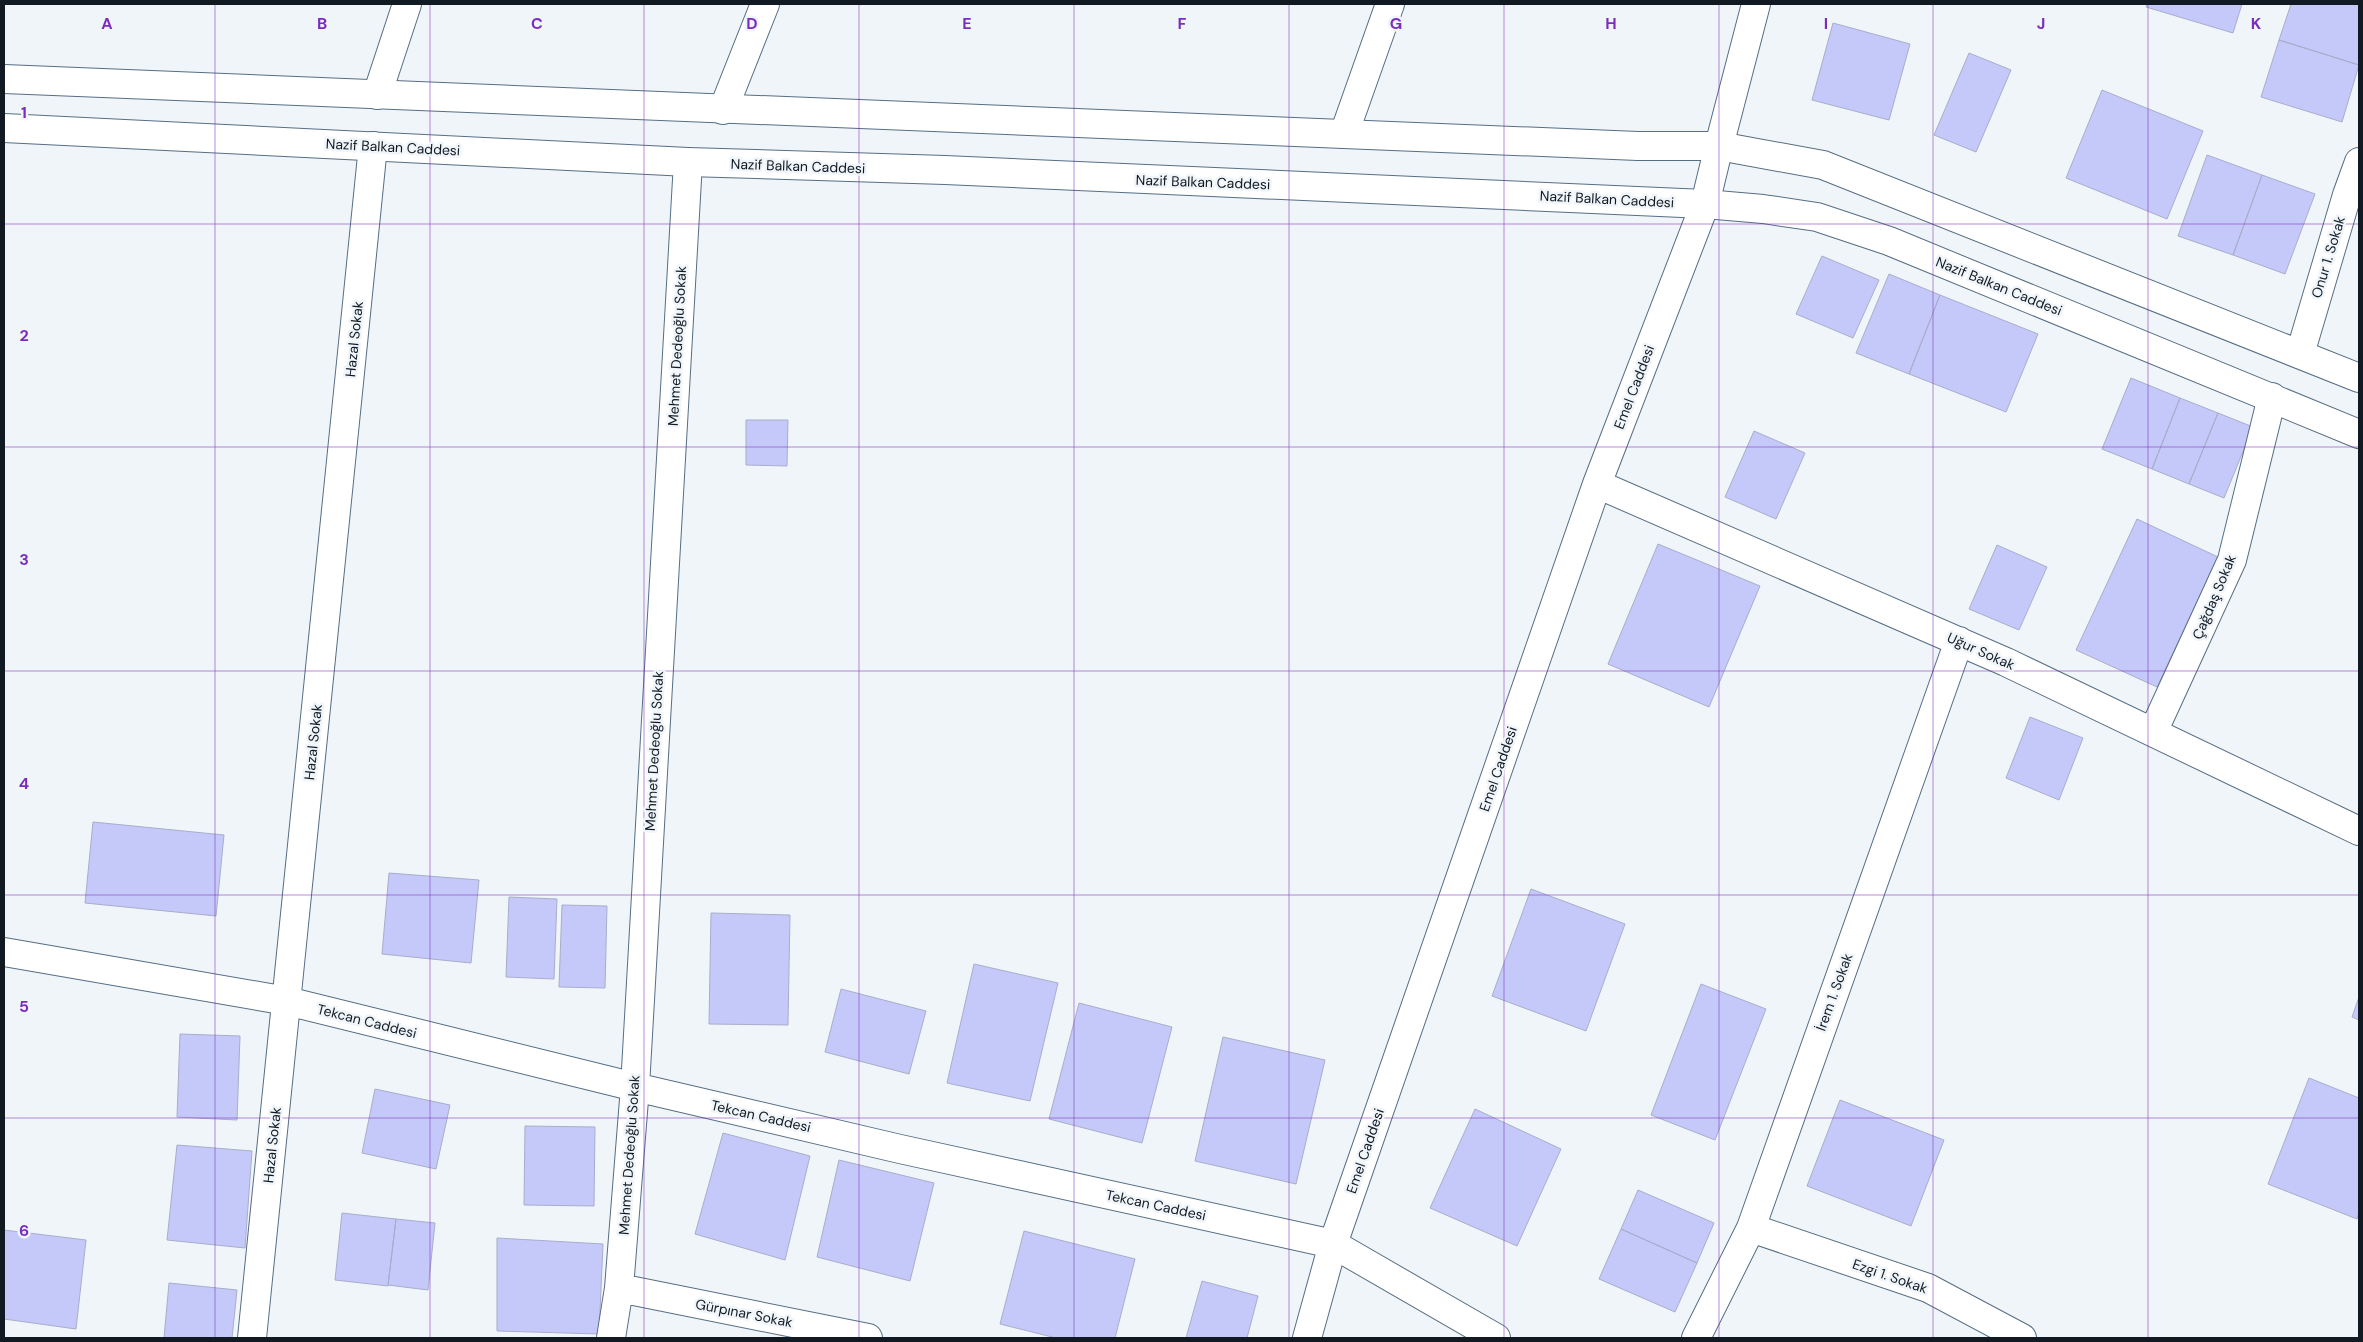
<svg xmlns="http://www.w3.org/2000/svg" width="2363" height="1342" font-family="'DM Sans',sans-serif">
  <rect width="100%" height="100%" fill="#f0f5fa"/>
  <path fill="#c4c9fa" stroke="#a9adcb" d="M 2147,4 L 2242,4 L 2233,33 L 2146,7 Z
    M 2291,4 L 2359,4 L 2359,65 L 2279,40 Z
    M 1833,23 L 1910,44 L 1889,120 L 1812,100 Z
    M 2279,40 L 2359,65 L 2342,122 L 2261,97 Z
    M 1969,53 L 2011,70 L 1976,152 L 1934,135 Z
    M 2102,90 L 2203,131 L 2167,219 L 2066,178 Z
    M 2207,155 L 2262,175 L 2233,255 L 2178,236 Z
    M 2262,175 L 2315,194 L 2285,274 L 2233,255 Z
    M 1822,256 L 1879,280 L 1853,338 L 1796,314 Z
    M 1889,274 L 1940,295 L 1909,374 L 1856,353 Z
    M 1940,295 L 2038,334 L 2006,412 L 1909,374 Z
    M 2131,378 L 2180,398 L 2152,469 L 2102,449 Z
    M 2180,398 L 2218,413 L 2189,484 L 2152,469 Z
    M 2218,413 L 2253,427 L 2224,498 L 2189,484 Z
    M 746,420 L 788,420 L 787,466 L 746,465 Z
    M 1754,431 L 1805,453 L 1776,519 L 1725,497 Z
    M 2137,519 L 2218,557 L 2157,687 L 2076,650 Z
    M 1658,544 L 1760,586 L 1709,707 L 1608,664 Z
    M 1997,545 L 2047,567 L 2019,630 L 1969,609 Z
    M 2030,717 L 2083,738 L 2059,800 L 2006,778 Z
    M 93,822 L 224,835 L 216,916 L 85,903 Z
    M 389,873 L 479,880 L 471,963 L 382,954 Z
    M 1531,889 L 1625,924 L 1586,1031 L 1492,996 Z
    M 509,897 L 557,899 L 554,979 L 506,977 Z
    M 562,905 L 607,906 L 605,988 L 559,987 Z
    M 711,913 L 790,915 L 788,1025 L 709,1024 Z
    M 974,964 L 1058,983 L 1030,1101 L 947,1083 Z
    M 1701,984 L 1766,1009 L 1715,1140 L 1651,1115 Z
    M 841,989 L 926,1011 L 909,1074 L 825,1052 Z
    M 2359,997 L 2359,1020 L 2352,1017 Z
    M 1079,1003 L 1172,1027 L 1142,1143 L 1049,1119 Z
    M 180,1034 L 240,1036 L 237,1120 L 177,1117 Z
    M 1223,1037 L 1325,1060 L 1296,1184 L 1195,1161 Z
    M 2309,1078 L 2359,1098 L 2359,1212 L 2357,1219 L 2268,1184 Z
    M 375,1089 L 450,1105 L 436,1169 L 362,1153 Z
    M 1840,1100 L 1944,1140 L 1911,1226 L 1807,1186 Z
    M 1475,1109 L 1561,1149 L 1517,1246 L 1430,1208 Z
    M 525,1126 L 595,1127 L 594,1206 L 524,1205 Z
    M 723,1133 L 810,1156 L 785,1260 L 695,1234 Z
    M 177,1145 L 252,1151 L 245,1248 L 167,1240 Z
    M 839,1160 L 934,1183 L 910,1281 L 817,1257 Z
    M 1638,1190 L 1714,1223 L 1697,1263 L 1621,1229 Z
    M 342,1213 L 396,1219 L 388,1286 L 335,1280 Z
    M 396,1219 L 435,1223 L 428,1290 L 388,1285 Z
    M 1621,1229 L 1697,1263 L 1675,1312 L 1599,1279 Z
    M 4,1230 L 86,1240 L 76,1329 L 4,1319 Z
    M 1024,1231 L 1135,1259 L 1115,1338 L 1056,1338 L 1000,1324 Z
    M 497,1238 L 603,1244 L 599,1334 L 497,1331 Z
    M 1202,1281 L 1258,1296 L 1247,1338 L 1186,1338 Z
    M 169,1283 L 237,1290 L 232,1338 L 164,1338 Z"/>
  <g fill="none" stroke-linecap="round" stroke-linejoin="round">
    <defs>
      <path id="minor" d="M 377,95 L 407,4
        M 723,110 L 765,4
        M 1344,134 L 1390,4
        M 1719,146 L 1756,4
        M 2300,354 L 2347,195 L 2359,162
        M 1597,484 L 2006,662 L 2359,831
        M 2153,732 L 2232,560 L 2272,397
        M 4,952 L 287,1001 L 635,1087 L 900,1149 L 1333,1244 L 1496,1338
        M 1751,1228 L 1928,1288 L 2022,1338
        M 619,1288 L 868,1338
        M 252,1338 L 373,146
        M 611,1338 L 619,1288 L 635,1087 L 688,162
        M 1307,1338 L 1333,1244 L 1597,484 L 1705,204
        M 1696,1338 L 1751,1228 L 1959,641"/>
      <path id="major" d="M 4,79 L 1638,146 L 1719,146 L 1823,165 L 2359,378
        M 4,128 L 688,162 L 945,170 L 1705,204 L 1763,209 L 1817,217 L 1889,241 L 2359,434
        M 1705,204 L 1719,146"/>
    </defs>
    <use href="#minor" stroke="#566e83" stroke-width="30"/>
    <use href="#major" stroke="#566e83" stroke-width="30"/>
    <use href="#minor" stroke="#fff" stroke-width="28"/>
    <use href="#major" stroke="#fff" stroke-width="28"/>
  </g>
  <path fill="none" stroke="#7b2cbf" stroke-width="1" stroke-opacity="0.55" d="M 215,4 L 215,1338M 430,4 L 430,1338M 644,4 L 644,1338M 859,4 L 859,1338M 1074,4 L 1074,1338M 1289,4 L 1289,1338M 1504,4 L 1504,1338M 1719,4 L 1719,1338M 1933,4 L 1933,1338M 2148,4 L 2148,1338M 4,224 L 2359,224M 4,447 L 2359,447M 4,671 L 2359,671M 4,895 L 2359,895M 4,1118 L 2359,1118"/>
  <g text-anchor="middle" stroke-width="5" stroke-linejoin="round" paint-order="stroke">
    <g font-size="14" fill="#111a23" stroke="#f0f5fa">
      <text transform="translate(393 147) rotate(3)" y="5">Nazif Balkan Caddesi</text>
      <text transform="translate(798 166) rotate(2)" y="5">Nazif Balkan Caddesi</text>
      <text transform="translate(1203 182) rotate(2)" y="5">Nazif Balkan Caddesi</text>
      <text transform="translate(1607 199) rotate(3)" y="5">Nazif Balkan Caddesi</text>
      <text transform="translate(2328 257) rotate(-73)" y="5">Onur 1. Sokak</text>
      <text transform="translate(1999 286) rotate(22)" y="5">Nazif Balkan Caddesi</text>
      <text transform="translate(354 339) rotate(-84)" y="5">Hazal Sokak</text>
      <text transform="translate(677 346) rotate(-87)" y="5">Mehmet Dedeoğlu Sokak</text>
      <text transform="translate(1634 387) rotate(-69)" y="5">Emel Caddesi</text>
      <text transform="translate(2214 597) rotate(-67)" y="5">Çağdaş Sokak</text>
      <text transform="translate(1981 651) rotate(24)" y="5">Uğur Sokak</text>
      <text transform="translate(313 742) rotate(-84)" y="5">Hazal Sokak</text>
      <text transform="translate(654 751) rotate(-87)" y="5">Mehmet Dedeoğlu Sokak</text>
      <text transform="translate(1498 769) rotate(-71)" y="5">Emel Caddesi</text>
      <text transform="translate(1834 992) rotate(-70)" y="5">İrem 1. Sokak</text>
      <text transform="translate(367 1021) rotate(14)" y="5">Tekcan Caddesi</text>
      <text transform="translate(761 1116) rotate(13)" y="5">Tekcan Caddesi</text>
      <text transform="translate(272 1145) rotate(-84)" y="5">Hazal Sokak</text>
      <text transform="translate(1365 1151) rotate(-71)" y="5">Emel Caddesi</text>
      <text transform="translate(629 1155) rotate(-86)" y="5">Mehmet Dedeoğlu Sokak</text>
      <text transform="translate(1156 1205) rotate(12)" y="5">Tekcan Caddesi</text>
      <text transform="translate(1890 1276) rotate(19)" y="5">Ezgi 1. Sokak</text>
      <text transform="translate(744 1313) rotate(11)" y="5">Gürpınar Sokak</text>
    </g>
  </g>
  <g font-size="16" text-anchor="middle" font-weight="bold" fill="#7b2cbf" stroke="#f0f5fa" stroke-width="5" stroke-linejoin="round" paint-order="stroke">
    <text x="107" y="29">A</text>
    <text x="322" y="29">B</text>
    <text x="537" y="29">C</text>
    <text x="752" y="29">D</text>
    <text x="967" y="29">E</text>
    <text x="1182" y="29">F</text>
    <text x="1396" y="29">G</text>
    <text x="1611" y="29">H</text>
    <text x="1826" y="29">I</text>
    <text x="2041" y="29">J</text>
    <text x="2256" y="29">K</text>
    <text x="24" y="118">1</text>
    <text x="24" y="341">2</text>
    <text x="24" y="565">3</text>
    <text x="24" y="789">4</text>
    <text x="24" y="1012">5</text>
    <text x="24" y="1236">6</text>
  </g>
  <rect width="2363" height="1342" fill="none" stroke="#111a23" stroke-width="10"/>
</svg>
